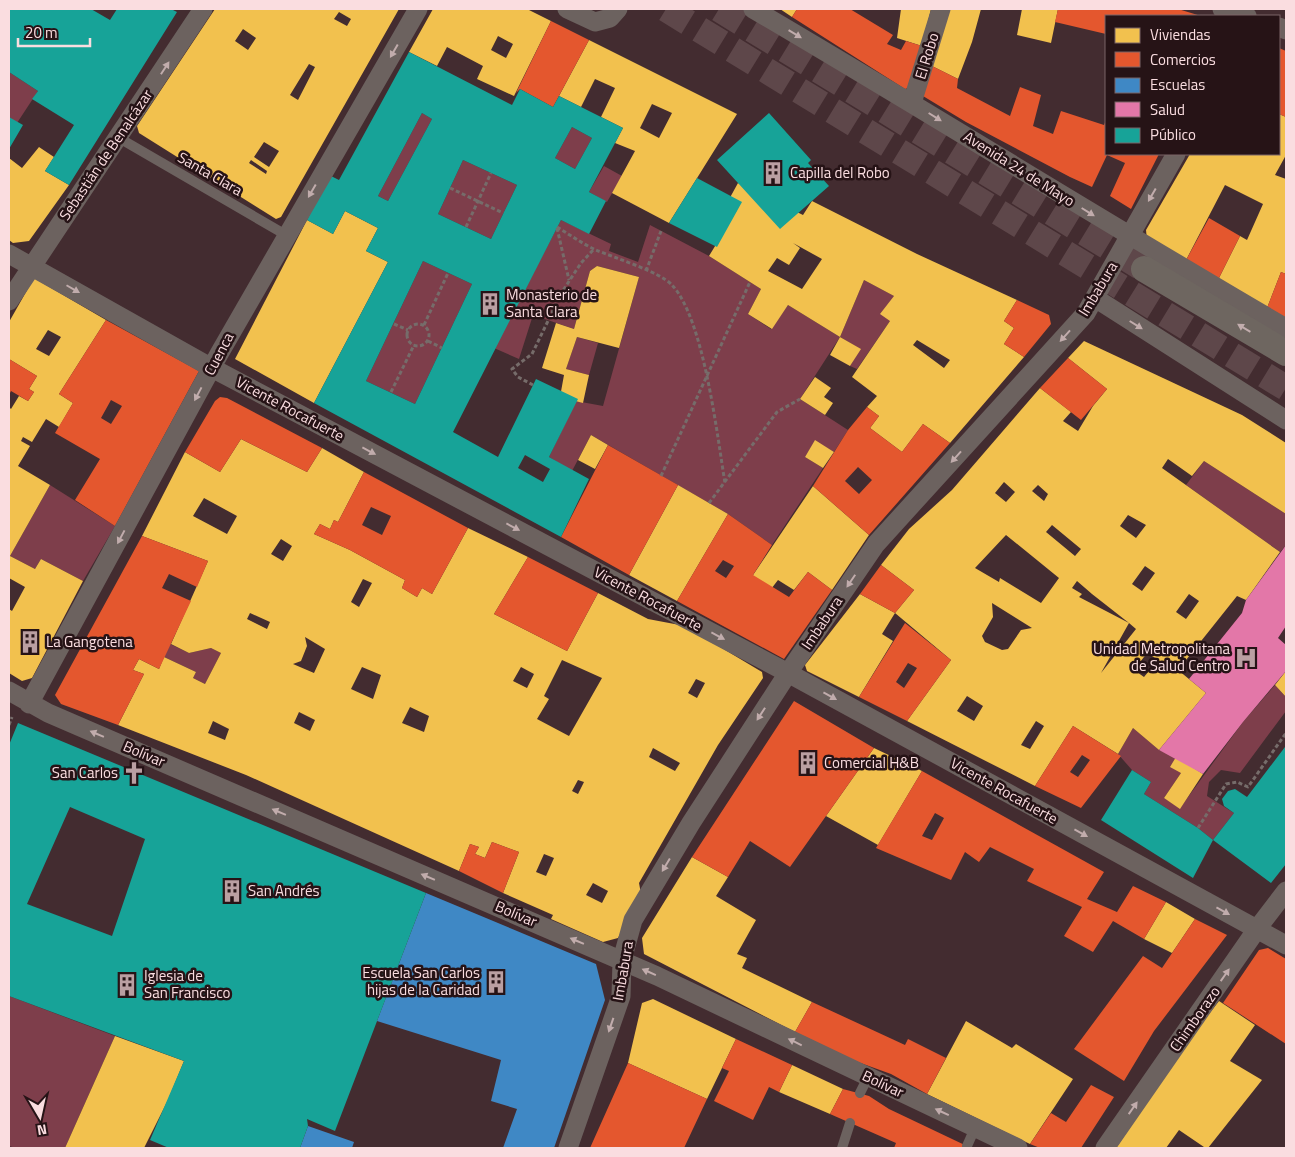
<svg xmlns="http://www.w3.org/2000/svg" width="1295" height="1157" font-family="'Titillium Web',sans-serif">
  <rect width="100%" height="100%" fill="#432c30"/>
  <path fill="#7e3e4b" d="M 9,72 L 38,91 L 17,123 L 9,117 Z
    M 422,113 L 432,119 L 388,201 L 378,196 Z
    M 572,127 L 592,138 L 575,169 L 555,158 Z
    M 463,160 L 517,185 L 491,239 L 438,214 Z
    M 604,166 L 622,176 L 607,202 L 589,192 Z
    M 561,220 L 611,244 L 609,251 L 638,262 L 650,225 L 709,256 L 761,289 L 748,314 L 771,329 L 788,305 L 840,337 L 864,280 L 894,296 L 890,321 L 857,369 L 850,366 L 860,349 L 840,337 L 800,399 L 848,430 L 834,452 L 815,441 L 805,457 L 823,468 L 772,545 L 728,514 L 591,435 L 572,471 L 549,457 L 576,401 L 603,406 L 639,277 L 597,266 L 590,271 L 574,329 L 533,315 L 519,359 L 494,348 Z
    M 423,261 L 472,284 L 415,404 L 366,381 Z
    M 577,337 L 598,343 L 589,375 L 566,369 Z
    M 1204,461 L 1286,514 L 1286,545 L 1280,552 L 1186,485 Z
    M 50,485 L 115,526 L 83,581 L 41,559 L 35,569 L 10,556 Z
    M 170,644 L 189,653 L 211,648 L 221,653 L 205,684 L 193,678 L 196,672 L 164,657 Z
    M 1275,685 L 1286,697 L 1286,711 L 1240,773 L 1221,770 L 1209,782 L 1207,796 L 1234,813 L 1213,840 L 1198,828 L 1144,794 L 1151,782 L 1132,770 L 1118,754 L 1133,728 L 1159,750 L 1176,757 L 1181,773 L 1164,798 L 1180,808 L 1243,722 Z
    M 9,996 L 115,1036 L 65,1148 L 16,1148 L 9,1146 Z"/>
  <path fill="#f2c14e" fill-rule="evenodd" d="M 215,9 L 399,9 L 281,217 L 276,219 L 139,133 L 137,126 ZM 339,12 L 351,19 L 347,26 L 334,19 ZM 243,29 L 256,38 L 248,50 L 235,41 ZM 309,64 L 315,67 L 298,100 L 290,95 ZM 264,142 L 279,151 L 269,167 L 254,157 ZM 251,160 L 267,171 L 266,174 L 249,163 Z
    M 433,9 L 527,9 L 551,21 L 514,96 L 477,79 L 483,66 L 447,47 L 437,66 L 409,52 ZM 498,36 L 513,44 L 506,58 L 491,50 Z
    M 780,9 L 797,9 L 792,17 Z
    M 901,9 L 931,9 L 922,46 L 897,38 Z
    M 948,9 L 981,9 L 972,42 L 958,79 L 932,66 Z
    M 1022,9 L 1058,9 L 1051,43 L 1017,35 Z
    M 589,40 L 737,114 L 669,223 L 612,193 L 635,151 L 615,143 L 623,128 L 601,117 L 615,88 L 595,79 L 581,107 L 559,96 ZM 652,104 L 672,113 L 659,138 L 640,128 Z
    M 1279,114 L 1286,117 L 1286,155 L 1275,175 L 1286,179 L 1286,274 L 1281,272 L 1267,308 L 1218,280 L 1240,236 L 1247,240 L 1263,204 L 1225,185 L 1185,262 L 1147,240 L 1146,230 L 1190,154 L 1279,154 Z
    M 39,147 L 54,157 L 45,171 L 69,185 L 29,241 L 13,243 L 9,240 L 9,158 L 22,168 Z
    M 738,183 L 803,215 L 812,201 L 917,254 L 1017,300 L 1004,321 L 1014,328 L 1004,344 L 1024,357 L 950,443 L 923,424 L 902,452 L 870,428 L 879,416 L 867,407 L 877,396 L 852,377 L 890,321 L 880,314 L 894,296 L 864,280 L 840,337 L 861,349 L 850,366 L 830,355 L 840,337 L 788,305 L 772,329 L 748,314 L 761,289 L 709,256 L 737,210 L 727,203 ZM 793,243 L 822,259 L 802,289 L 768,271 L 777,258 L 789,265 L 800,248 ZM 917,340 L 950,360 L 944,368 L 913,345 Z
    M 345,211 L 378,228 L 366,251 L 388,262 L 314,403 L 235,359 L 307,220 L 333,234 Z
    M 597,266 L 639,277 L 619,348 L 577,337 L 566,369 L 589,375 L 583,403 L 560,397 L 564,375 L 542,368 L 556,323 L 574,329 L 590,271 Z
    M 34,278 L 106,320 L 59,394 L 73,403 L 59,427 L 46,419 L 32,442 L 23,437 L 21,441 L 30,446 L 18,466 L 50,485 L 10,556 L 35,569 L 41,559 L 83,581 L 32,678 L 22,681 L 9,673 L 9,609 L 12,611 L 25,587 L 9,578 L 9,407 L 11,409 L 19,396 L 28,401 L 34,392 L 29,389 L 37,376 L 9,359 L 9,322 ZM 48,330 L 61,337 L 49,356 L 36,349 Z
    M 1084,341 L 1242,415 L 1286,443 L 1286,514 L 1204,461 L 1192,476 L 1168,459 L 1162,468 L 1280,552 L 1246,600 L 1237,596 L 1178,670 L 1206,693 L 1159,750 L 1133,728 L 1118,754 L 1073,726 L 1035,786 L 907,721 L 951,660 L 895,613 L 914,590 L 881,565 L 909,529 L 952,490 L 1040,388 L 1071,412 L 1063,421 L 1078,431 L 1093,406 L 1107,389 L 1068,358 ZM 1004,482 L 1015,492 L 1006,502 L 995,493 ZM 1038,485 L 1048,494 L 1044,501 L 1032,491 ZM 1128,515 L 1146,525 L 1136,538 L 1120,526 ZM 1052,525 L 1081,549 L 1075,556 L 1046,532 ZM 1006,535 L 1059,578 L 1041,603 L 1000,578 L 999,582 L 975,568 ZM 1145,566 L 1155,573 L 1142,591 L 1132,584 ZM 1077,581 L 1092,594 L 1129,623 L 1079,597 L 1082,594 L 1072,588 ZM 1189,594 L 1199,601 L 1186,619 L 1176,612 ZM 992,603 L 1032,628 L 1021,630 L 1008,649 L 1002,650 L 985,642 L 982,636 L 993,617 ZM 1129,623 L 1136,629 L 1101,673 ZM 1147,653 L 1158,660 L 1144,677 L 1134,670 ZM 967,696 L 983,706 L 974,721 L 957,711 ZM 1036,721 L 1044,726 L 1030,749 L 1021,745 Z
    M 815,377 L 831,388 L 824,397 L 833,403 L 825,415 L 800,399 Z
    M 591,435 L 608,445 L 595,469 L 578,460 Z
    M 241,439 L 307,472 L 322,448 L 364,472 L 338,522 L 334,520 L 330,529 L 320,524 L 314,534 L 350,550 L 405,580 L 402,588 L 417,597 L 422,588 L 432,594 L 468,528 L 528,557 L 494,614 L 567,651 L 598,593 L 648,619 L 685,626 L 762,672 L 763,678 L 718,745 L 639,883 L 641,894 L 618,938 L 603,942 L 551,919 L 553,915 L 503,893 L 519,852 L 492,842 L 485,858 L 475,854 L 479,847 L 470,844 L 459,871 L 246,775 L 118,725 L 144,674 L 133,670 L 139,659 L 159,669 L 164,657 L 196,672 L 193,678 L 205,684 L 221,653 L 211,648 L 189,653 L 171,644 L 208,561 L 142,536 L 185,452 L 220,472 ZM 204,498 L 237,516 L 227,534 L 193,516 ZM 281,539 L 292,546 L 283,561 L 271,554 ZM 363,579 L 372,583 L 359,607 L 351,602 ZM 250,613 L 270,622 L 267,629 L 247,619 ZM 305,637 L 325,649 L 314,673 L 293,664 L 301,661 L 307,646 ZM 562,660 L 602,678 L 569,736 L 537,719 L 549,699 L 544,696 ZM 362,667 L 381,675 L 373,699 L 351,689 ZM 521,667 L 534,674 L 527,688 L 513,681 ZM 696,679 L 705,683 L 697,698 L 688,693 ZM 410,707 L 429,716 L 424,732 L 402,723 ZM 299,712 L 315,720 L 310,731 L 294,723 ZM 213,721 L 229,729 L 225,740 L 208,733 ZM 653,748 L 680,763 L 675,771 L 649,757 ZM 578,780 L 584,782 L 578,794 L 572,791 ZM 544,854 L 554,858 L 546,876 L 536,872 ZM 593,883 L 608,891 L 602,903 L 586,895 Z
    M 815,440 L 834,452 L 823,468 L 805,457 Z
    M 678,485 L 728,514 L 677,601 L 629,575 Z
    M 813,486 L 869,535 L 832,590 L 808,572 L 794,590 L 778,580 L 768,593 L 749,581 Z
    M 860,594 L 895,613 L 882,634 L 893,641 L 859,697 L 807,671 L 805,665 Z
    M 1286,671 L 1286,697 L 1275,685 Z
    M 874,748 L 922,771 L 878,845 L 826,816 Z
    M 1176,757 L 1203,774 L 1180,809 L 1164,798 L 1181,773 L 1170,767 Z
    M 692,857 L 728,877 L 716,896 L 756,920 L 737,954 L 747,958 L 742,968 L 812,1002 L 795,1032 L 644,954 L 642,938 Z
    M 1166,902 L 1195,919 L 1172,953 L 1144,939 Z
    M 653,999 L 736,1039 L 707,1099 L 628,1063 L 642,1003 Z
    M 1219,1001 L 1255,1025 L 1230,1061 L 1262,1080 L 1208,1148 L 1202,1148 L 1204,1147 L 1179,1130 L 1166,1148 L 1116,1148 L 1192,1036 Z
    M 966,1021 L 1012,1048 L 1016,1044 L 1073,1079 L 1030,1144 L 927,1094 Z
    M 115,1036 L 184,1061 L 168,1100 L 144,1148 L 65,1148 Z
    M 792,1065 L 843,1089 L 830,1114 L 779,1092 Z"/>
  <path fill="#e4572e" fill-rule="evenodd" d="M 797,9 L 850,9 L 893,35 L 887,44 L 901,50 L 906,41 L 922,46 L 911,87 L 905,89 L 792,17 Z
    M 1058,9 L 1178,9 L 1201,16 L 1106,16 L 1106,34 L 1055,22 Z
    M 551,21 L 589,40 L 553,107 L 520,89 L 516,93 Z
    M 1279,48 L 1286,51 L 1286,117 L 1279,114 Z
    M 932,66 L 958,79 L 957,88 L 1010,116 L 1020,87 L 1041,95 L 1033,126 L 1053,134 L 1061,111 L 1104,125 L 1106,120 L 1106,154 L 1159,154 L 1131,209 L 1110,196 L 1125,163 L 1107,155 L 1092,187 L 1070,177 L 966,122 L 923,96 Z
    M 1209,218 L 1240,236 L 1218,280 L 1185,262 Z
    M 1281,272 L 1286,274 L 1286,318 L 1267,308 Z
    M 1017,300 L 1049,315 L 1051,324 L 1024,357 L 1004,344 L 1014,328 L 1004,321 Z
    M 106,320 L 199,371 L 115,526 L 75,500 L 100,459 L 55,433 L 73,403 L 59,394 ZM 111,400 L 122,406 L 111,424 L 101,418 Z
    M 1068,358 L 1107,389 L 1081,420 L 1040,388 Z
    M 9,359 L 37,376 L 29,389 L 34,392 L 28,401 L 11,391 L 9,395 Z
    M 220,397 L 227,398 L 322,448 L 307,472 L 241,439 L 220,472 L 185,452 L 215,401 Z
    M 867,407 L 879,416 L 870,428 L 902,452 L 923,424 L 950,443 L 869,535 L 813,486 L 848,430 ZM 858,467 L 872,480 L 859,494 L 845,481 Z
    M 608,445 L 678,485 L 629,575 L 561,537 Z
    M 364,472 L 468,528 L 432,594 L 422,588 L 417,597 L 402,588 L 405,580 L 350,550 L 314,534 L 320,524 L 330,529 L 334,520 L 338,522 ZM 371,507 L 391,516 L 382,535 L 362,525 Z
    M 728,514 L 772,545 L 753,575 L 789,597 L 808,572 L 832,590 L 784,659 L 677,601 ZM 723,560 L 734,566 L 726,578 L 715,571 Z
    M 142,536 L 208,561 L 197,587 L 169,574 L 162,588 L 191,601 L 159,669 L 139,659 L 133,670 L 144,674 L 118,725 L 61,704 L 55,695 Z
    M 528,557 L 598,593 L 567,651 L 494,614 Z
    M 881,565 L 914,590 L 895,613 L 860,594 Z
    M 905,623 L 951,660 L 907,721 L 859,697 ZM 908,663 L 917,668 L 904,688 L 896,682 Z
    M 794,701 L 874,748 L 790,867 L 750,841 L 728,877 L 692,857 Z
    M 1073,726 L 1121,756 L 1081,808 L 1035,786 ZM 1082,755 L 1090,760 L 1078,777 L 1070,772 Z
    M 922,771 L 1104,872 L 1087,899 L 1117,912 L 1133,886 L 1166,902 L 1144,939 L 1113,921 L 1093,952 L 1064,936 L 1082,907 L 1027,881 L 1034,869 L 990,847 L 979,862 L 965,852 L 951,880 L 876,848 ZM 935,813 L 944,818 L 932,840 L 922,836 Z
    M 492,842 L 519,852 L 503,893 L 459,871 L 470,844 L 479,847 L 475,854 L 485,858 Z
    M 1195,919 L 1227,935 L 1154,1031 L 1124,1081 L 1074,1049 L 1143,956 L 1162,968 Z
    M 1268,948 L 1286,959 L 1286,1044 L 1223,1003 L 1259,950 Z
    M 812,1002 L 905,1045 L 908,1039 L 946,1058 L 927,1094 L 891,1074 L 855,1061 L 795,1032 Z
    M 736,1039 L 792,1065 L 779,1092 L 769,1087 L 753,1120 L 714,1101 L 729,1071 L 722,1068 Z
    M 628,1063 L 707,1099 L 684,1148 L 590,1148 Z
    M 1091,1085 L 1114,1097 L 1081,1148 L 1040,1148 L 1030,1144 L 1051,1113 L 1066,1122 Z
    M 843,1089 L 869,1096 L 889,1109 L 971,1148 L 894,1148 L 896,1143 L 830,1114 Z"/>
  <path fill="#3f88c5" d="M 426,893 L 596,964 L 605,1000 L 554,1148 L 503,1148 L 517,1109 L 491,1101 L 501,1060 L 377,1021 Z
    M 308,1126 L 354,1142 L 352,1148 L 300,1148 Z"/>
  <path fill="#e377a8" d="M 1286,545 L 1286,626 L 1278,638 L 1286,645 L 1286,671 L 1243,722 L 1203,774 L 1159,750 L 1206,693 L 1189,679 L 1242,613 L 1246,600 Z"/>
  <path fill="#17a398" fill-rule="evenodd" d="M 9,9 L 91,9 L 110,20 L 117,9 L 171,9 L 177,12 L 69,185 L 45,171 L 74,125 L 32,99 L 38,91 L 9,72 Z
    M 409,52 L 512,105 L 520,89 L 553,107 L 559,96 L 623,128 L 589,192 L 606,201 L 589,234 L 561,220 L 453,432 L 498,457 L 536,379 L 578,399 L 549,457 L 589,479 L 561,537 L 314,403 L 388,262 L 366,251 L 378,228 L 345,211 L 333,234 L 307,220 L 329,175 L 339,180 ZM 422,113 L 432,119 L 388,201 L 378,196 ZM 572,127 L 592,138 L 575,169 L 555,158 ZM 463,160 L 517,185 L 491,239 L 438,214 ZM 423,261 L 472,284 L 415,404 L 366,381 ZM 525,455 L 550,469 L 543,482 L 518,468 Z
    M 769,113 L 811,160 L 808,163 L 829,186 L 780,229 L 717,160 Z
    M 9,117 L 23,125 L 9,149 Z
    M 697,178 L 742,202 L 717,247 L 669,223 Z
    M 18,723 L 426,893 L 335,1131 L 307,1119 L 308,1126 L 300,1148 L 169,1148 L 150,1140 L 184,1061 L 9,996 L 9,745 ZM 70,807 L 145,839 L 112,936 L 27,904 Z
    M 1285,747 L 1286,864 L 1271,883 L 1213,840 L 1234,813 L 1224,806 L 1222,799 L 1228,791 L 1235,789 L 1247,797 Z
    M 1132,770 L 1151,782 L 1144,794 L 1198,828 L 1213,840 L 1193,878 L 1101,820 Z"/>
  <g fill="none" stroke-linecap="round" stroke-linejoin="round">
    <path stroke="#5e474a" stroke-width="26" stroke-dasharray="26 13" stroke-linecap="butt" d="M 666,9 L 1286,388
      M 719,9 L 1144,269"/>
    <path stroke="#766c6a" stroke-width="3" stroke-dasharray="4 2.5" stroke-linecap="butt" d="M 450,188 L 503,213
      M 466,227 L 491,173
      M 557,227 C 570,235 583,244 596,250 C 615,258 660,272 672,285 C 704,319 717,435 725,483
      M 557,228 L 569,280
      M 646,271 L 661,231
      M407 335a11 11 0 1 1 22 0a11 11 0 1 1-22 0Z
      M 394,324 L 408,330
      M 424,325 L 448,273
      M 428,341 L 442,348
      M 533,385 L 518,377 L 512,369 L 532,354 L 562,292 L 581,263 L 594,249
      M 391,392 L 414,345
      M 661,476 L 750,282
      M 709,503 L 777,412 L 800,399
      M 9,725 L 12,717
      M 1198,828 L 1226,784 L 1237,782 L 1248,787 L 1286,733"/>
    <path stroke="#6c625f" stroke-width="10" d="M 119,138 L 286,235
      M 860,1093 L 868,1077
      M 967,1146 L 975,1128
      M 842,1148 L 850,1123"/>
    <path stroke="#6c625f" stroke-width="19" d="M 567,9 L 595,22 L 610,18 L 618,9
      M 753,9 C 932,114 1107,224 1286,328
      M 1222,9 L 1247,16
      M 1279,27 L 1286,30
      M 912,103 L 941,9
      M 9,254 L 212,368 L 788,673 L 1286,945
      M 1095,298 L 1286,420
      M 9,301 L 203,9
      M 9,691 L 48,713 L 657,976 L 1018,1148
      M 29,704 L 219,354 L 418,9
      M 568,1148 L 621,996 L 622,960 L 633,920 L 691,823 L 788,673 L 876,544 L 1086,313 L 1176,154
      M 1105,1148 L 1257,929 L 1286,891"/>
    <path stroke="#6e6660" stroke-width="26" d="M 1144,269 L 1286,353"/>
  </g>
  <defs><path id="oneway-solid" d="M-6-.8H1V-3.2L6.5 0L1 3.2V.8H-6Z" transform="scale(1.25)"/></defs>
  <g fill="#c1acac">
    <use href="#oneway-solid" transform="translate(795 34) rotate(31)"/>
    <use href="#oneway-solid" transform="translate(394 51) rotate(120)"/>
    <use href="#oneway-solid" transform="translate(165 68) rotate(-57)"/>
    <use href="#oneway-solid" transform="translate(935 117) rotate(32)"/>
    <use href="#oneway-solid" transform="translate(312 191) rotate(120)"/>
    <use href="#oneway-solid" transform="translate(1152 195) rotate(120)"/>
    <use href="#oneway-solid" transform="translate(1088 212) rotate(32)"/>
    <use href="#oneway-solid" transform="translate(73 289) rotate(30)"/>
    <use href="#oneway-solid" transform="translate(1136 325) rotate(32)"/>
    <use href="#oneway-solid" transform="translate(1065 336) rotate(132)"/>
    <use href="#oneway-solid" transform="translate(198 394) rotate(118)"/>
    <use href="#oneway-solid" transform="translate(369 451) rotate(28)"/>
    <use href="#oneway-solid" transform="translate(956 457) rotate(132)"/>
    <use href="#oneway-solid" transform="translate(513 527) rotate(28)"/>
    <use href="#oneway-solid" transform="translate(121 537) rotate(118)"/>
    <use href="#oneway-solid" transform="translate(851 581) rotate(124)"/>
    <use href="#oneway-solid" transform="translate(718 636) rotate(28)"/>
    <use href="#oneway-solid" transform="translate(830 696) rotate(29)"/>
    <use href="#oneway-solid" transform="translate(761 714) rotate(123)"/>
    <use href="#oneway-solid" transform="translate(97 734) rotate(-157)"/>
    <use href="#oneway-solid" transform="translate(279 812) rotate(-157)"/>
    <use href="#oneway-solid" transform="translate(1081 833) rotate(29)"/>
    <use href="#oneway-solid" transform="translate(666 865) rotate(121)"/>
    <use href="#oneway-solid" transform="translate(428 877) rotate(-157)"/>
    <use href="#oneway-solid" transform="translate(1223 911) rotate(29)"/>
    <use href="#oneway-solid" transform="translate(577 941) rotate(-157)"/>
    <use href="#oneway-solid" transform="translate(649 972) rotate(-156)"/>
    <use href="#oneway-solid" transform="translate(1225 975) rotate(-55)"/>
    <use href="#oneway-solid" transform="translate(611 1025) rotate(109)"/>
    <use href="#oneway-solid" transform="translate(795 1042) rotate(-154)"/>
    <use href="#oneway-solid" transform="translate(1133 1108) rotate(-55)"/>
    <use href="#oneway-solid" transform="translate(942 1112) rotate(-155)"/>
  </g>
  <use fill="#c2adad" href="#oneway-solid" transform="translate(1244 328) rotate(-149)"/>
  <defs>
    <symbol id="building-bare" viewBox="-9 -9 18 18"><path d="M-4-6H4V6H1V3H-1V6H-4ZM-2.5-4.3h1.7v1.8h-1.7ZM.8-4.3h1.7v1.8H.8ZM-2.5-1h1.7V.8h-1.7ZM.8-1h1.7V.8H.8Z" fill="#ba9fa2" stroke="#261316" stroke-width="2.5" paint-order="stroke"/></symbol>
    <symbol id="hospital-bare" viewBox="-9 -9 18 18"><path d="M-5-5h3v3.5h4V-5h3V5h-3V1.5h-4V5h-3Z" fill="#ba9fa2" stroke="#261316" stroke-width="2.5" paint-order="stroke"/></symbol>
    <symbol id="church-bare" viewBox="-9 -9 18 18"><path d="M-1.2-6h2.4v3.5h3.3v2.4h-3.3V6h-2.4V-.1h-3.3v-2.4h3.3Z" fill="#ba9fa2" stroke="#261316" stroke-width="2.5" paint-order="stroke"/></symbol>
  </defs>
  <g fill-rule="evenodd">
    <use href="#building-bare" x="757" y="157" width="32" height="32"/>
    <use href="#building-bare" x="474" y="288" width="32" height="32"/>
    <use href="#building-bare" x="14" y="626" width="32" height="32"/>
    <use href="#hospital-bare" x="1230" y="642" width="32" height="32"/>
    <use href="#building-bare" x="792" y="747" width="32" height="32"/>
    <use href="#church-bare" x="118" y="757" width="32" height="32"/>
    <use href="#building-bare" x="216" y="875" width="32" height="32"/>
    <use href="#building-bare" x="480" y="966" width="32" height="32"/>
    <use href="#building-bare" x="111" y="969" width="32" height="32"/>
  </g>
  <g text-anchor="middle" stroke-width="5" stroke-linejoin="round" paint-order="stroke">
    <g font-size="15" fill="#fadde0" stroke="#261316">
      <text transform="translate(927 56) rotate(-73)" y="5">El Robo</text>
      <text transform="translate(106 155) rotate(-56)" y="5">Sebastián de Benalcázar</text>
      <text transform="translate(1019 169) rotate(32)" y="5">Avenida 24 de Mayo</text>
      <text transform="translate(210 174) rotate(30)" y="5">Santa Clara</text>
      <text transform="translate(1098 289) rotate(-59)" y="5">Imbabura</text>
      <text transform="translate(219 354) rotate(-62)" y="5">Cuenca</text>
      <text transform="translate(290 409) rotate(28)" y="5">Vicente Rocafuerte</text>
      <text transform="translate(648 599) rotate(28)" y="5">Vicente Rocafuerte</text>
      <text transform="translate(822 623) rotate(-56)" y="5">Imbabura</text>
      <text transform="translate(144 754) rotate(23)" y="5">Bolívar</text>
      <text transform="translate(1004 791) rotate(29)" y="5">Vicente Rocafuerte</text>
      <text transform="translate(516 914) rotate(23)" y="5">Bolívar</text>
      <text transform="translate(623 971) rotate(-80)" y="5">Imbabura</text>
      <text transform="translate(1195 1019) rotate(-55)" y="5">Chimborazo</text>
      <text transform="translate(883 1084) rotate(25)" y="5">Bolívar</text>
    </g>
    <g font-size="15" fill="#fadde0" stroke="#261316" text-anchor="start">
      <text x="790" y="178">Capilla del Robo</text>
      <text x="506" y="300">Monasterio de<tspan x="506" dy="17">Santa Clara</tspan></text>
      <text x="46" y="647">La Gangotena</text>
      <text x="1230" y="654" text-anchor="end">Unidad Metropolitana<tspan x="1230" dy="17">de Salud Centro</tspan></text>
      <text x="824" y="768">Comercial H&amp;B</text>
      <text x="118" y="778" text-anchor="end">San Carlos</text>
      <text x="248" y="896">San Andrés</text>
      <text x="480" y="978" text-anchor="end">Escuela San Carlos<tspan x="480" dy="17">hijas de la Caridad</tspan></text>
      <text x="144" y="981">Iglesia de<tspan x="144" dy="17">San Francisco</tspan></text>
    </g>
  </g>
  <rect width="1295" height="1157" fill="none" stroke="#fadde0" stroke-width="20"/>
  <rect x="1105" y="15" width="175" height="140" fill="#261316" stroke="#7b6467"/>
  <rect x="1115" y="28" width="25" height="15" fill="#f2c14e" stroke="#7b6467"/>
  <text x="1150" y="40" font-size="15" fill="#fadde0">Viviendas</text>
  <rect x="1115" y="52" width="25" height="15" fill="#e4572e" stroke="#7b6467"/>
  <text x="1150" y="65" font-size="15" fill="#fadde0">Comercios</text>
  <rect x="1115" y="78" width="25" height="15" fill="#3f88c5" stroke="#7b6467"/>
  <text x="1150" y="90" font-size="15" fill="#fadde0">Escuelas</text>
  <rect x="1115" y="102" width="25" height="15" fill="#e377a8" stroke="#7b6467"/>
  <text x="1150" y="115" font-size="15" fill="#fadde0">Salud</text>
  <rect x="1115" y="128" width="25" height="15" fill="#17a398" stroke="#7b6467"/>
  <text x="1150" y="140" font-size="15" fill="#fadde0">Público</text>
  <g transform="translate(40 1117) rotate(171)" stroke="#261316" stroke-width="4" paint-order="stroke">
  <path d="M0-4L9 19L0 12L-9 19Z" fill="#fadde0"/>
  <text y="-8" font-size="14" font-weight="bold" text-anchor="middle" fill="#fadde0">N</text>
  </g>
  <path d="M18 38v8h72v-8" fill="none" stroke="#fadde0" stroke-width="2.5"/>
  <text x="25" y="38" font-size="15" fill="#fadde0" stroke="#261316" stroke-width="4" paint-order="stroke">20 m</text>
</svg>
